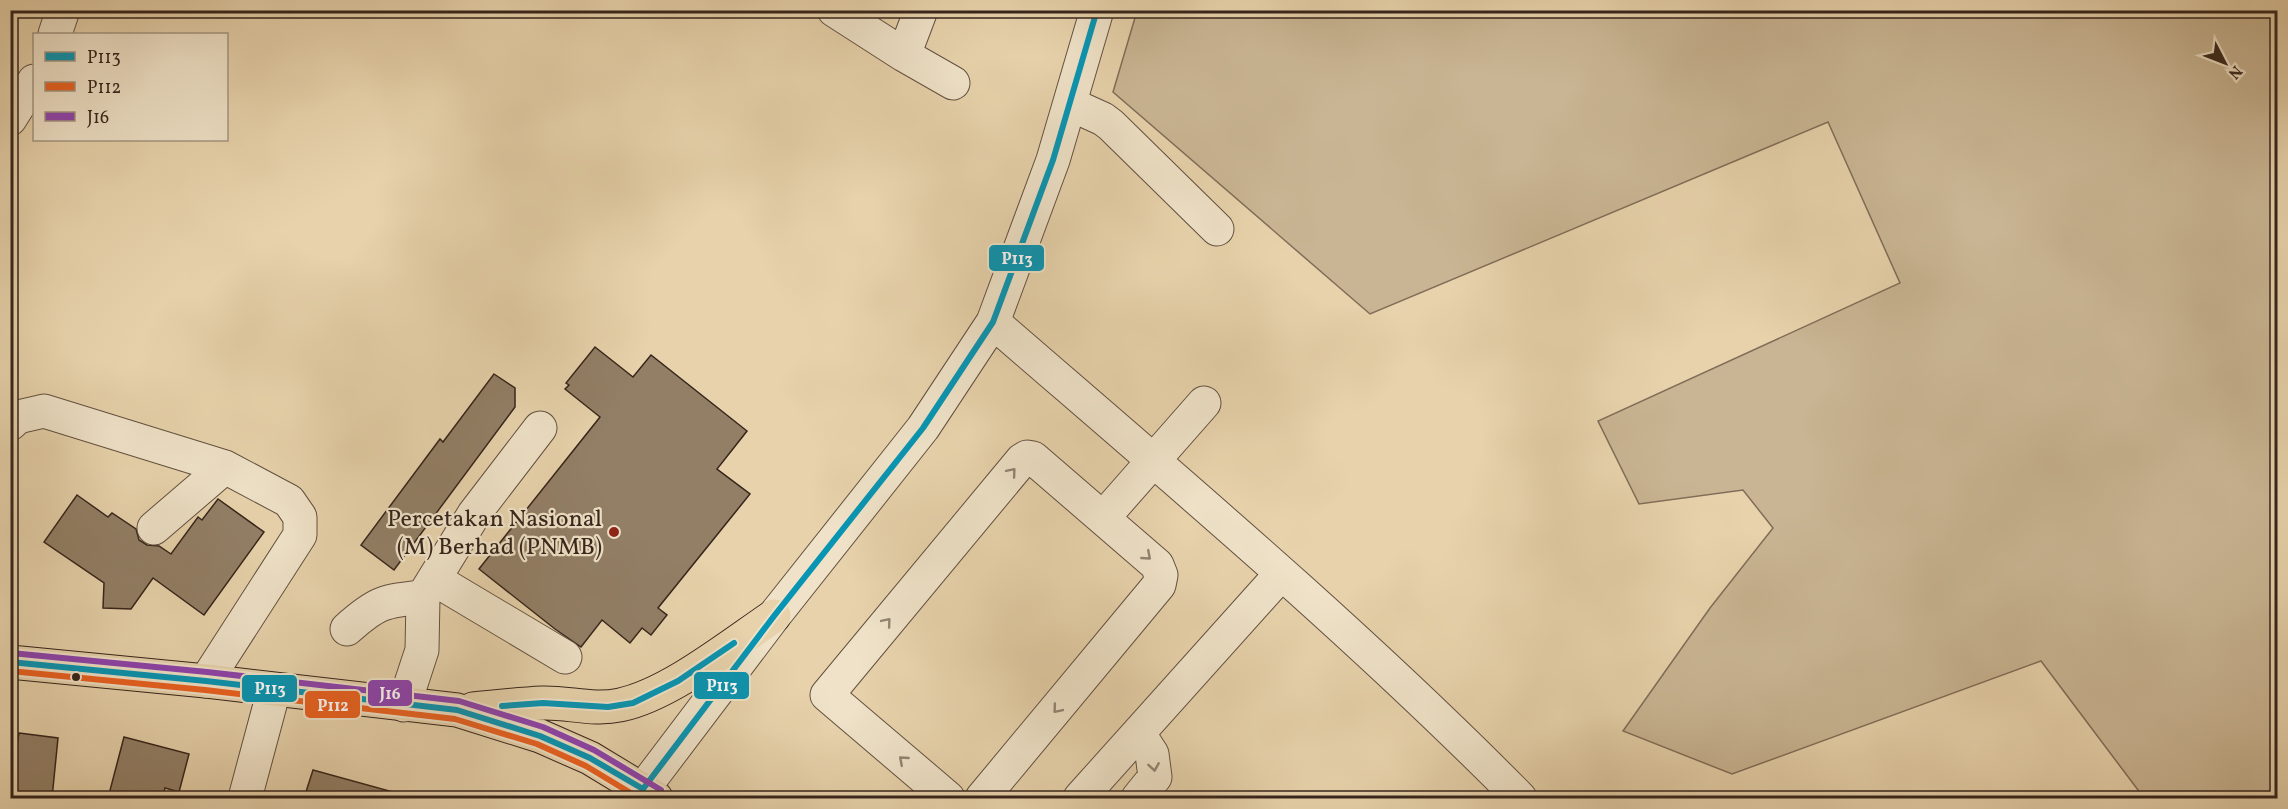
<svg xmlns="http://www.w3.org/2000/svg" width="2288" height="809" font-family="Vollkorn,serif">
  <rect width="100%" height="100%" fill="#e7d2ab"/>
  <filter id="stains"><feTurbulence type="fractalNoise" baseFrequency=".00333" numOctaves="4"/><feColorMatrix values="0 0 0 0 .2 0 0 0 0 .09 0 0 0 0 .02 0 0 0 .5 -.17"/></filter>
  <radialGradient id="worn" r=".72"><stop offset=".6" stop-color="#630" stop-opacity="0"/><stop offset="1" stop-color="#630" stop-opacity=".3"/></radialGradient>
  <path fill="#c9b593" stroke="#806d58" stroke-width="1.5" d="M 1137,11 L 2277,11 L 2277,798 L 2144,798 L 2041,661 L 1732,774 L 1623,731 L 1710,608 L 1773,528 L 1743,490 L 1639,504 L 1598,421 L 1900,283 L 1828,122 L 1370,314 L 1113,92 Z"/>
  <path fill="#927f66" stroke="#36251c" stroke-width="1.5" d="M 595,347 L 633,377 L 651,355 L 747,431 L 717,469 L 750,494 L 658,608 L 667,615 L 651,635 L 642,628 L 630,643 L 602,620 L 581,647 L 555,629 L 479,569 L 600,417 L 565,389 L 569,385 L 566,383 Z
    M 494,374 L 515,388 L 515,407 L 394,570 L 361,545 L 440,439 L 443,442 Z
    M 77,495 L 108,517 L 112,513 L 136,529 L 139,540 L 147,545 L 159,546 L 171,554 L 198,517 L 202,520 L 218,499 L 264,532 L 204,615 L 153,578 L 131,609 L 103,608 L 104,583 L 44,542 Z
    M 19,733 L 58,738 L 52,798 L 10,794 L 10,771 L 13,770 Z
    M 124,737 L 189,754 L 179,792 L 165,788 L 162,798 L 108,798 Z
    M 313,770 L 393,792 L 392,798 L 304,798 Z"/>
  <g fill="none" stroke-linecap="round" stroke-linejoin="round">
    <defs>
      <path id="minor" d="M 834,10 L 904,55 L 953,83
        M 55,34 L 63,10
        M 904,55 L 921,10
        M 1070,104 L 1103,119 L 1111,125 L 1217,229
        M 10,119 L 34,81
        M 993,322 C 1172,477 1354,630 1520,798
        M 10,424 L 18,417 L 44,411 L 225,467 L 289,501 L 300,517 L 300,535 L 206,681
        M 1103,518 L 1204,403
        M 154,528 L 225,467
        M 434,579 L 565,657
        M 347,629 C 377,602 384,601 423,597
        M 404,705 L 422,650 L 423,597 L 474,514 L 540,428
        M 643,789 L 774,616 L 923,428 L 993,322 L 1053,160 L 1097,10
        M 245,798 L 274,690
        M 948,798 L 827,695 L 1022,460 L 1027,457 L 1033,458 L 1157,565 L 1161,575 L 1159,585 L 982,798
        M 1080,798 L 1281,574
        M 1138,798 L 1155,777 L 1152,754 L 1139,734"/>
      <path id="major" d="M 10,662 L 206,681 L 457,710 L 540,736 L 590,758 L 656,798
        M 473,709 C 496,707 519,704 542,703 C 568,702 593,711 620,705 C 669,695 731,645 774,616"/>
    </defs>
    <use href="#minor" stroke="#625040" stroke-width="35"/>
    <use href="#major" stroke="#36251c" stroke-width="35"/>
    <use href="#minor" stroke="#efe2c8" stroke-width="33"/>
    <use href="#major" stroke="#e7d2ab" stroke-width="33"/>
    <defs>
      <path id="bus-1" d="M 10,662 L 206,681 L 457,710 L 540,736 L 590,758 L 643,789 L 774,616 L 923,428 L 993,322 L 1053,160 L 1097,10
        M 502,706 L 543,703 L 608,707 L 633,703 L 678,681 L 734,643"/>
      <path id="bus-2" d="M 10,671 L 205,690 L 455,719 L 537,744 L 586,766 L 639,798"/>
      <path id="bus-3" d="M 11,653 L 207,672 L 459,701 L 543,727 L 594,750 L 661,790"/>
    </defs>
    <use href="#bus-1" stroke="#efe2c8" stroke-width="10"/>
    <use href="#bus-2" stroke="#efe2c8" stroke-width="10"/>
    <use href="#bus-3" stroke="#efe2c8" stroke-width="10"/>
    <use href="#bus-1" stroke="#0895b3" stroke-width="6"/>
    <use href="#bus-2" stroke="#e96222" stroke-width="6"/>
    <use href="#bus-3" stroke="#8e44ad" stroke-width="6"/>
  </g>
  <defs><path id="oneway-chevron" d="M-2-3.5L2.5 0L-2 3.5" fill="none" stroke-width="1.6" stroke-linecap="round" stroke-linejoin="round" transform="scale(1.5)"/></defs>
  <g stroke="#928472">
    <use href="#oneway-chevron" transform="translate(1012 472) rotate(-50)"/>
    <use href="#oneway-chevron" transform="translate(1147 556) rotate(41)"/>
    <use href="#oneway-chevron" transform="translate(887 622) rotate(-50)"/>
    <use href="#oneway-chevron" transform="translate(1057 709) rotate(130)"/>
    <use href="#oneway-chevron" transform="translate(903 760) rotate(-139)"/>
    <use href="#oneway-chevron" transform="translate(1154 767) rotate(81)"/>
  </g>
  <circle fill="#8f2418" stroke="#efe2c8" stroke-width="2" cx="614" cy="532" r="6"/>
  <circle fill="#36251c" stroke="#efe2c8" stroke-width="2" cx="76" cy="677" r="5"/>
  <g text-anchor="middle" stroke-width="4.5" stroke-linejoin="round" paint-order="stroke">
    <g font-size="24" fill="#36251c" stroke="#efe2c8" text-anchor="end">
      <text x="602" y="526">Percetakan Nasional<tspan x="602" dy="28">(M) Berhad (PNMB)</tspan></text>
    </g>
  </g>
  <g stroke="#efe2c8" stroke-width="2">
    <rect x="988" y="244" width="57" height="28" rx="6" fill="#0895b3"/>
    <rect x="693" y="671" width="57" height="29" rx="6" fill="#0895b3"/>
    <rect x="241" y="674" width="57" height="29" rx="6" fill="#0895b3"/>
    <rect x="367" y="679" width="46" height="28" rx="6" fill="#8e44ad"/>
    <rect x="304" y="690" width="57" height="29" rx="6" fill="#e96222"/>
  </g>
  <g font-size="16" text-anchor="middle" font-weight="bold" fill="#fff">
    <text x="1017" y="264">P113</text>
    <text x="722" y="691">P113</text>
    <text x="270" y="694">P113</text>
    <text x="390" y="699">J16</text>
    <text x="333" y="711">P112</text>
  </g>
  <rect width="2288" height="809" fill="none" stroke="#e7d2ab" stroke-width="36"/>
  <rect x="12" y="12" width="2264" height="785" fill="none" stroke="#36251c" stroke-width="3"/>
  <rect x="18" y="18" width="2252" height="773" fill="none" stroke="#36251c" stroke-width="1.5"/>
  <rect x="33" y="33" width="195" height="108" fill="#efe2c8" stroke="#a59683" stroke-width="1.5"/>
  <rect x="45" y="52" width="30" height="9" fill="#0895b3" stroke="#a59683" stroke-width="1.5"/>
  <text x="87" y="63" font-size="18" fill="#36251c">P113</text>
  <rect x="45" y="82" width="30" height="9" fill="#e96222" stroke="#a59683" stroke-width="1.5"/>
  <text x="87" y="93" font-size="18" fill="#36251c">P112</text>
  <rect x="45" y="112" width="30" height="9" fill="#8e44ad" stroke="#a59683" stroke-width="1.5"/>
  <text x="87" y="123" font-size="18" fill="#36251c">J16</text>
  <g transform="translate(2225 63) rotate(132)" stroke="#efe2c8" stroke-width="4.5" paint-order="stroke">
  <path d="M0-4.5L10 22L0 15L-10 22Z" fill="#36251c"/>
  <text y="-9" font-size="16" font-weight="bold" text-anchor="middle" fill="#36251c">N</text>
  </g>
  <rect width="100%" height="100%" filter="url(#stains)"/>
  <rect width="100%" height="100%" fill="url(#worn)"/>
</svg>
